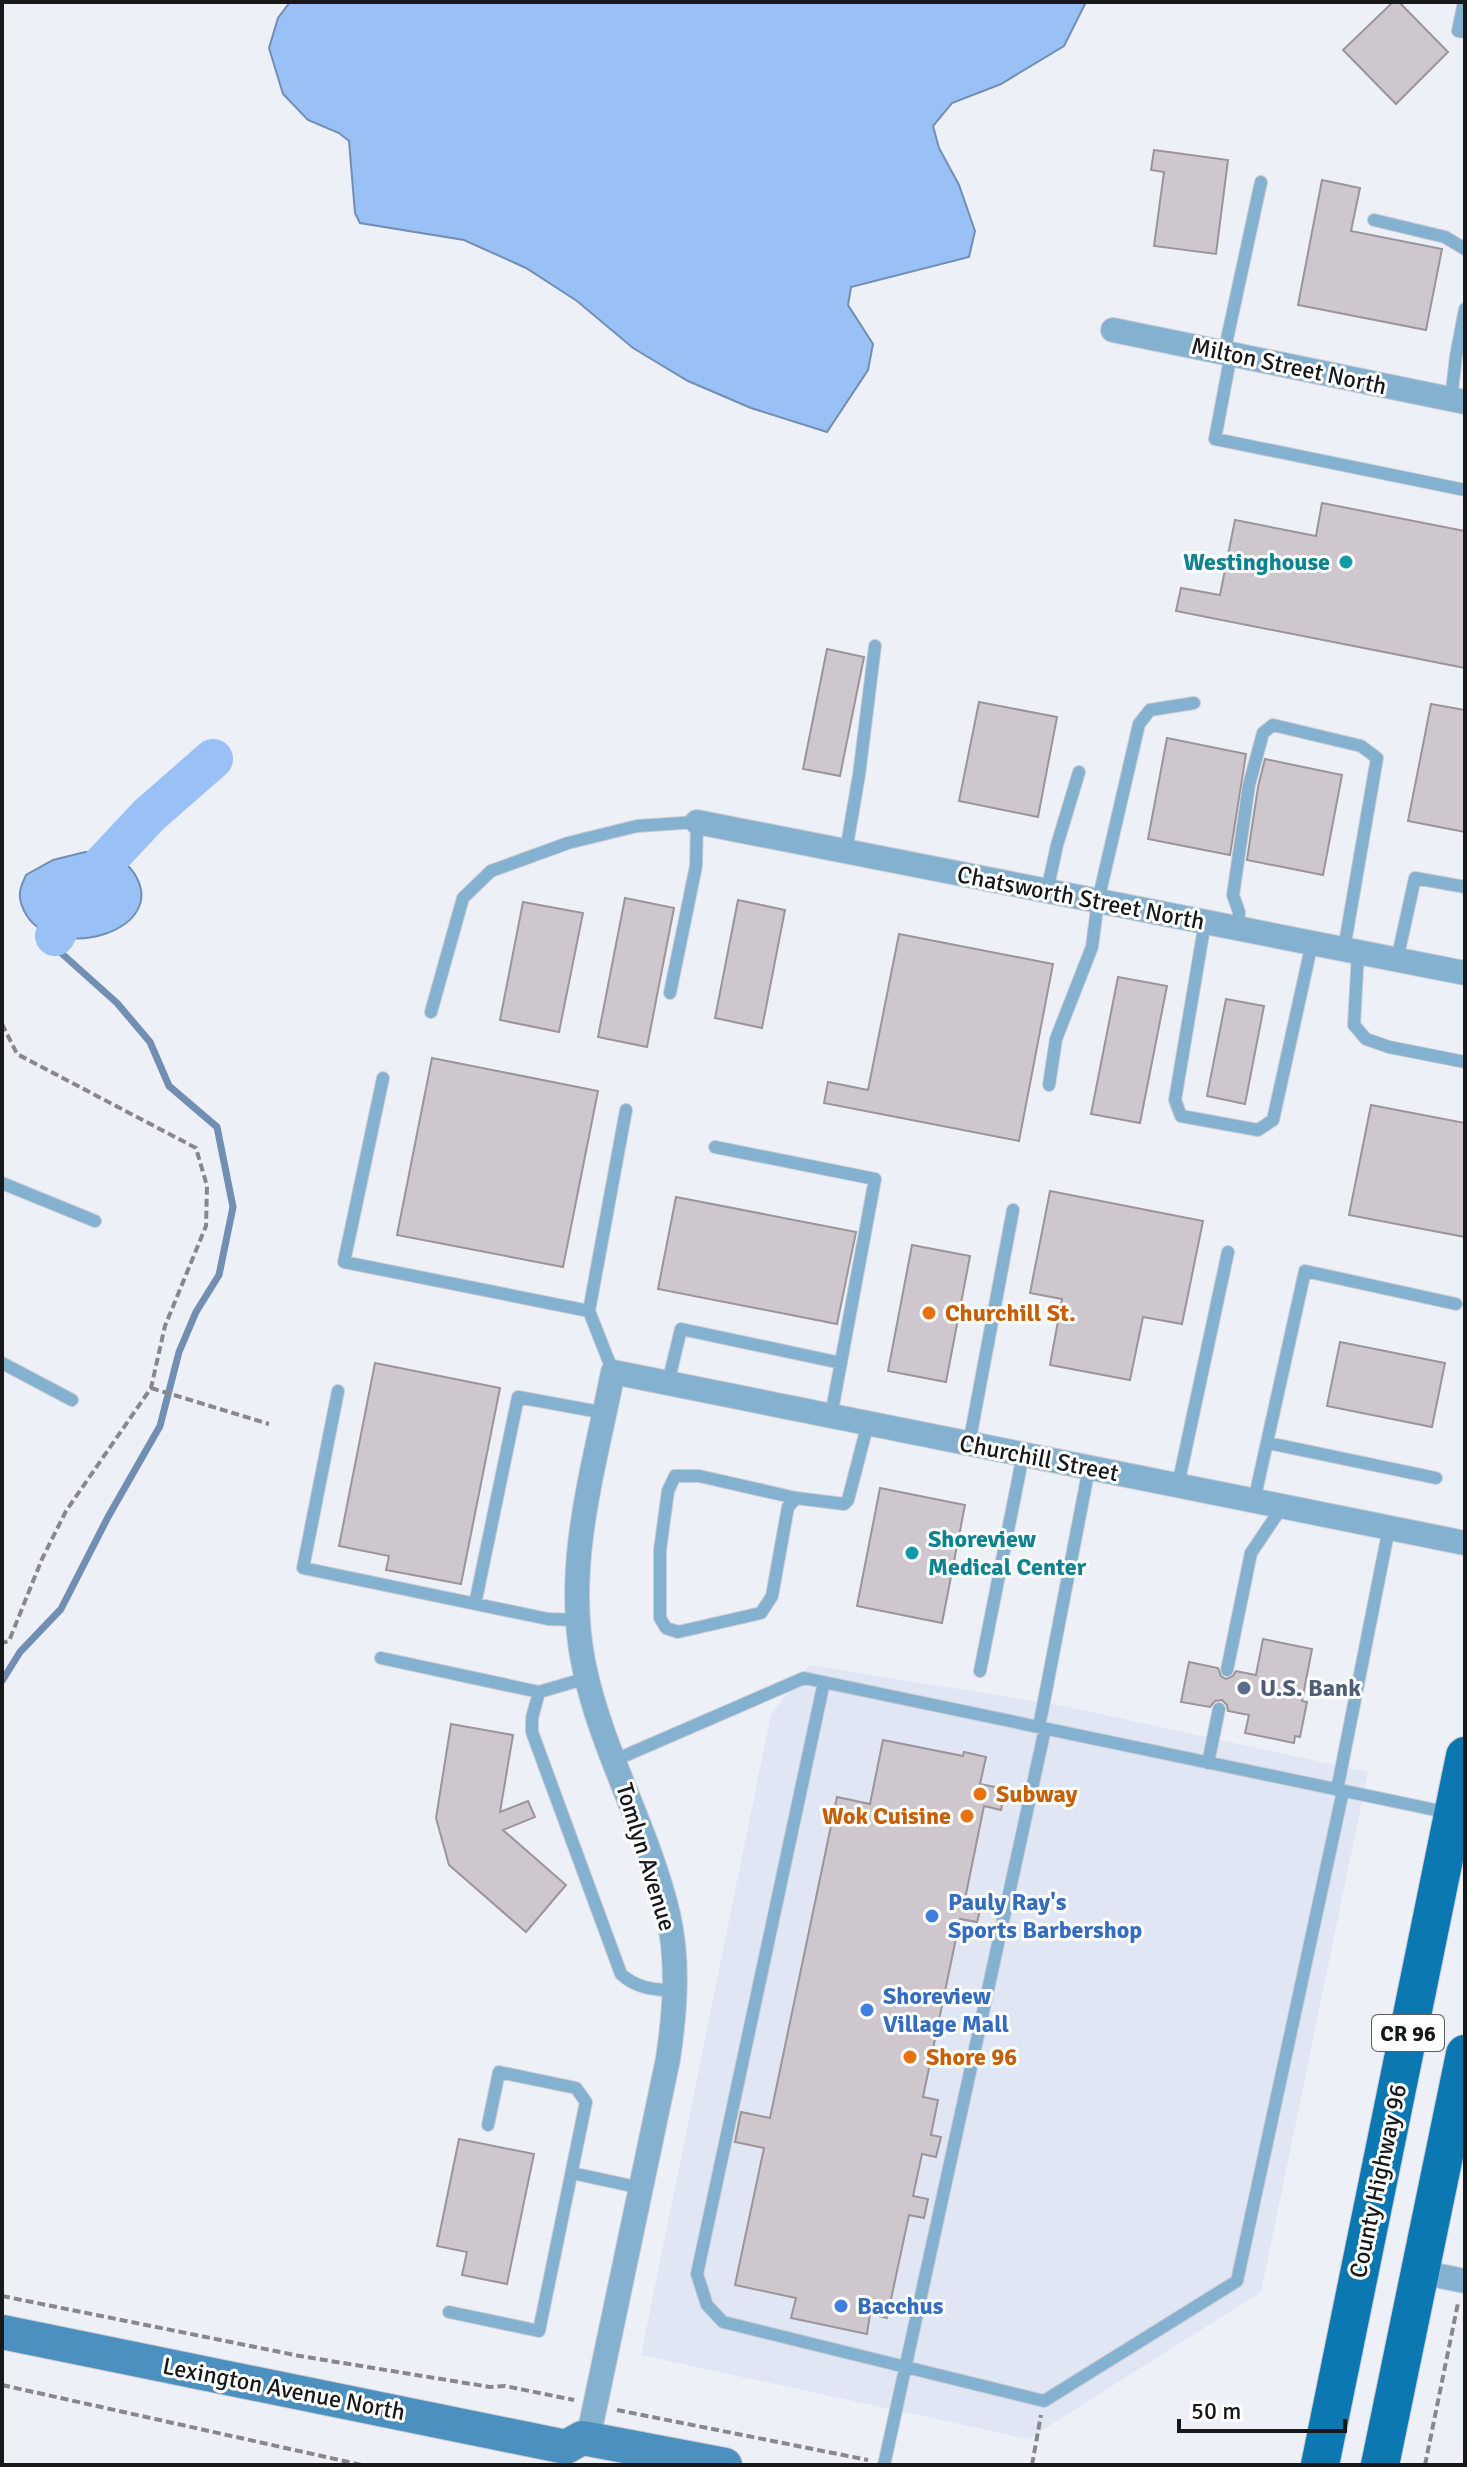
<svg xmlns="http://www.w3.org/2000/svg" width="1467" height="2467" font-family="Signika,sans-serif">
  <rect width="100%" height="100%" fill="#eef0f8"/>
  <path fill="#e1e6f5" d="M 809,1665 L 1064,1706 L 1368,1772 L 1261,2292 L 1028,2439 L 641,2355 L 771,1714 Z"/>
  <path fill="#99c1f5" stroke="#728eb3" stroke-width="2" d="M 290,2 L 1086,2 L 1064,46 L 1001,84 L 952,103 L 933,126 L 939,148 L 959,185 L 975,231 L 969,257 L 851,287 L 848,305 L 873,344 L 868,370 L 827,432 L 751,408 L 688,381 L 633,348 L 577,301 L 526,268 L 464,240 L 360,223 L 355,213 L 349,141 L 339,133 L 308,120 L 283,94 L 269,48 L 278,18 Z
    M 85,852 C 104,852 123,856 134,873 C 171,930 58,963 27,916 C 23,910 19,900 20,893 C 20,887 24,880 26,875 L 53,860 Z"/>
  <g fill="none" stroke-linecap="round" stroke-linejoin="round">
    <path stroke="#728eb3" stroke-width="7" d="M 2,1681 L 20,1652 L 61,1609 L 108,1517 L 160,1426 L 179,1352 L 196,1312 L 219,1275 L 233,1207 L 217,1127 L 169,1086 L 150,1042 L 117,1003 L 59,951 L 55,936"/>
    <path stroke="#99c1f5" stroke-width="40" d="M 55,936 L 77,892 L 149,815 L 213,759"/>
  </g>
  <path fill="#cec7cd" stroke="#9b9499" stroke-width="2" d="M 1393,2 L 1399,2 L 1448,52 L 1396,104 L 1343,50 Z
    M 1154,150 L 1228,160 L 1216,254 L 1154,246 L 1164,172 L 1151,170 Z
    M 1322,180 L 1360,188 L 1351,231 L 1442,249 L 1426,330 L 1298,305 Z
    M 1322,503 L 1465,531 L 1465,668 L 1176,611 L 1181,588 L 1220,595 L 1235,520 L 1316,536 Z
    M 827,649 L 864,657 L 840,776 L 803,769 Z
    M 979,702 L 1057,717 L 1038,817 L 959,801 Z
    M 1431,704 L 1465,710 L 1465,832 L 1408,821 Z
    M 1167,738 L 1246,754 L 1230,855 L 1148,839 Z
    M 1265,759 L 1342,775 L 1323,875 L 1247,860 L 1258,787 Z
    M 625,898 L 674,908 L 647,1047 L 598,1037 Z
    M 738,900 L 785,910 L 762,1028 L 715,1018 Z
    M 523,902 L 583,913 L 559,1032 L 500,1020 Z
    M 899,934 L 1053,964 L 1019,1141 L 824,1103 L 828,1082 L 868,1090 Z
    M 1118,977 L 1167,986 L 1140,1123 L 1091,1114 Z
    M 1226,999 L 1264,1006 L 1245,1104 L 1207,1096 Z
    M 432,1058 L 598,1091 L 563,1267 L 397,1235 Z
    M 1371,1105 L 1465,1123 L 1465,1237 L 1349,1215 Z
    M 1050,1191 L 1203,1221 L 1182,1324 L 1143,1317 L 1130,1380 L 1050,1365 L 1062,1299 L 1030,1293 Z
    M 676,1197 L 856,1232 L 837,1324 L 658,1289 Z
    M 912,1245 L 970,1256 L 946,1382 L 888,1371 Z
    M 1340,1342 L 1445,1363 L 1432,1427 L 1327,1406 Z
    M 375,1363 L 500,1388 L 461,1584 L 386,1570 L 389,1556 L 339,1546 Z
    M 880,1488 L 965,1505 L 942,1623 L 857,1606 Z
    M 1263,1639 L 1312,1649 L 1302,1701 L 1307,1702 L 1300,1737 L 1295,1736 L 1294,1743 L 1245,1733 L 1249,1715 L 1228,1711 L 1227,1705 L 1222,1700 L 1215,1701 L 1210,1707 L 1181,1702 L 1189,1662 L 1218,1668 L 1221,1676 L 1226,1679 L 1233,1676 L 1236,1671 L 1256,1675 Z
    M 451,1724 L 513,1735 L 500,1812 L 528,1801 L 535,1817 L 503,1830 L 566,1885 L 526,1932 L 449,1865 L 436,1818 Z
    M 883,1740 L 963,1756 L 964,1752 L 986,1757 L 980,1784 L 1005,1789 L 1001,1810 L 984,1806 L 965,1899 L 982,1903 L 977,1922 L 960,1919 L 923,2097 L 938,2100 L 931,2135 L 941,2137 L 936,2157 L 922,2154 L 913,2196 L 928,2199 L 924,2218 L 909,2215 L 887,2318 L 870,2314 L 867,2334 L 791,2318 L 796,2298 L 735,2285 L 764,2148 L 735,2142 L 741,2112 L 770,2118 L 837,1797 L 870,1804 Z
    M 459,2139 L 534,2154 L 507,2284 L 462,2275 L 467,2252 L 437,2246 Z"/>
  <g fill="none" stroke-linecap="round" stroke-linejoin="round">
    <defs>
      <path id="lane" d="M 1464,2 L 1458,31 L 1465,32
        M 1374,220 L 1445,237 L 1465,249
        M 1224,353 L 1261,182
        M 1231,354 L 1215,439 L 1465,490
        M 1451,399 L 1456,356 L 1465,309
        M 846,851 L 859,775 L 875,646
        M 1047,891 L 1057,845 L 1079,772
        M 1205,922 L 1175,1100 L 1181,1116 L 1258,1130 L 1273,1120 L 1312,943
        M 1238,929 L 1239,912 L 1233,895 L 1249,785 L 1263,733 L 1273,725 L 1361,746 L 1377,758 L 1344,949
        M 1358,952 L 1354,1025 L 1366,1039 L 1389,1047 L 1465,1062
        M 1397,960 L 1415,878 L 1465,887
        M 431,1012 L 463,898 L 491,871 L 568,843 L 637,826 L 697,822 L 696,866 L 670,993
        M 383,1078 L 344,1262 L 589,1311 L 613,1372
        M 1049,1085 L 1056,1039 L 1092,947 L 1098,901 L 1139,724 L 1150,710 L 1194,703
        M 715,1147 L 875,1179 L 831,1416
        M 2,1183 L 95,1221
        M 589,1311 L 626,1110
        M 2,1363 L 72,1400
        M 668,1383 L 681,1329 L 841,1363
        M 338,1391 L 303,1568 L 548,1619 L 577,1620
        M 1268,1443 L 1436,1478
        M 969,1444 L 1013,1210
        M 1178,1485 L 1228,1252
        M 796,1498 L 699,1476 L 675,1476 L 668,1491 L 660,1550 L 660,1618 L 666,1628 L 678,1632 L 761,1613 L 772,1596 L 788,1507 L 796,1498 L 844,1504 L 848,1500 L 868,1423
        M 1254,1501 L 1305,1271 L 1456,1304
        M 475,1604 L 518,1397 L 605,1413
        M 381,1658 L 539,1692
        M 1227,1670 L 1251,1553 L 1282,1507
        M 980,1671 L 1023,1455
        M 587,1678 L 539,1692 L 532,1718 L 532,1732 L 621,1974 C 637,1989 654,1989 675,1991
        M 824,1682 L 697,2274 L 707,2305 L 723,2322 L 1044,2401 L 1237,2281 L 1343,1791
        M 1039,1727 L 1089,1468
        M 615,1760 L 804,1678 L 1450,1813
        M 1208,1763 L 1219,1709
        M 1337,1790 L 1389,1528
        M 572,2173 L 641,2188
        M 449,2312 L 539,2331 L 586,2102 L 576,2088 L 499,2072 L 488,2125
        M 884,2465 L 1045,1729"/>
      <path id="street" d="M 1113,330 L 1465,402
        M 697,822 L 1465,973
        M 1420,2272 L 1465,2281
        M 588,2439 L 668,2059 C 675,2011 679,1962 668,1914 C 648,1829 602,1752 584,1666 C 563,1567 594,1469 613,1372 L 1465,1543"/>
      <path id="secondary" d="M 2,2332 L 566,2447 L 582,2438 L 588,2439 L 725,2465"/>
      <path id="primary" d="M 1320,2465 L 1465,1756
        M 1380,2465 L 1465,2054"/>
    </defs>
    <use href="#lane" stroke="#cccdd4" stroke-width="14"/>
    <use href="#street" stroke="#cccdd4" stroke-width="26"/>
    <use href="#secondary" stroke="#cccdd4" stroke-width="36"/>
    <use href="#primary" stroke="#cccdd4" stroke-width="40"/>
    <path stroke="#87888e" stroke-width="4" stroke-dasharray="8 4" stroke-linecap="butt" d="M 2,1024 L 17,1054 L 196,1148 L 207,1186 L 206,1226 L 165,1326 L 151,1388 L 66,1511 L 42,1559 L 9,1641 L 2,1643
      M 151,1388 L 269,1424
      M 2,2296 L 300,2356 L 490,2387 L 505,2386 L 574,2400
      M 2,2385 L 362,2465
      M 617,2410 L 868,2460
      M 1032,2465 L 1041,2415
      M 1425,2465 L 1458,2303"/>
    <use href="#lane" stroke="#85b1d1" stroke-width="12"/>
    <use href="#street" stroke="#85b1d1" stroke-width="24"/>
    <use href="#secondary" stroke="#4c90bf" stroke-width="34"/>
    <use href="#primary" stroke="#0b78b1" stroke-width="38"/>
  </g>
  <g fill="#0f9aa8" stroke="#fff" stroke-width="3">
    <circle cx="1346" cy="562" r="8"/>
    <circle cx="912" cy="1553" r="8"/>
  </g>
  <g fill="#e8710a" stroke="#fff" stroke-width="3">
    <circle cx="929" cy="1313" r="8"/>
    <circle cx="980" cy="1794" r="8"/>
    <circle cx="967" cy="1816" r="8"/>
    <circle cx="910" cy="2057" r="8"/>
  </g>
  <circle fill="#5c6f8a" stroke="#fff" stroke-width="3" cx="1244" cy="1688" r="8"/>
  <g fill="#3f7fe0" stroke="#fff" stroke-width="3">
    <circle cx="932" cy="1916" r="8"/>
    <circle cx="867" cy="2010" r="8"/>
    <circle cx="841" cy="2306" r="8"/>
  </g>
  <g text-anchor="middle" stroke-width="6" stroke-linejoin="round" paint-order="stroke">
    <rect fill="#fff" stroke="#5d5d5f" stroke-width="2" x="1372" y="2015" width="72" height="36" rx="6"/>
    <g font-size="22" font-weight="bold" fill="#17181a">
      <text x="1408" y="2041">CR 96</text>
    </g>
    <g font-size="24" fill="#17181a" stroke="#fff">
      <text transform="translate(1289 366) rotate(12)" y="8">Milton Street North</text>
      <text transform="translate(1081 898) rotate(11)" y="8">Chatsworth Street North</text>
      <text transform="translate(1039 1458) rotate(11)" y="8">Churchill Street</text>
      <text transform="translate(646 1857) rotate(73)" y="8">Tomlyn Avenue</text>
      <text transform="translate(1378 2181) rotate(-78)" y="8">County Highway 96</text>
      <text transform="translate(284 2389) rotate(11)" y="8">Lexington Avenue North</text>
    </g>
    <g font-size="24" font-weight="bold" fill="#0d838f" stroke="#fff" text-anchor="end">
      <text x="1330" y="570">Westinghouse</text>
      <text x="928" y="1547" text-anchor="start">Shoreview<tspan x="928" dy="28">Medical Center</tspan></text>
    </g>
    <g font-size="24" font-weight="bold" fill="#c56008" stroke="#fff" text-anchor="start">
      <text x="945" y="1321">Churchill St.</text>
      <text x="996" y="1802">Subway</text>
      <text x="951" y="1824" text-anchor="end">Wok Cuisine</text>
      <text x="926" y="2065">Shore 96</text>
    </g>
    <g font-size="24" font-weight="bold" fill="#4e5e75" stroke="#fff" text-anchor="start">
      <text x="1260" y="1696">U.S. Bank</text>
    </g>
    <g font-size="24" font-weight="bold" fill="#366cbe" stroke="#fff" text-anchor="start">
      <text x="948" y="1910">Pauly Ray's<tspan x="948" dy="28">Sports Barbershop</tspan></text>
      <text x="883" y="2004">Shoreview<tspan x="883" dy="28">Village Mall</tspan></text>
      <text x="857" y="2314">Bacchus</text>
    </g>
  </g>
  <rect width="1467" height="2467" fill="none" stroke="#17181a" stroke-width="8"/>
  <path d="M1179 2419v12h166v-12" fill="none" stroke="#17181a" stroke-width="4"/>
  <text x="1191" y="2419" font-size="24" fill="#17181a" stroke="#ffffff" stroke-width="6" paint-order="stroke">50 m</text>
</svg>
